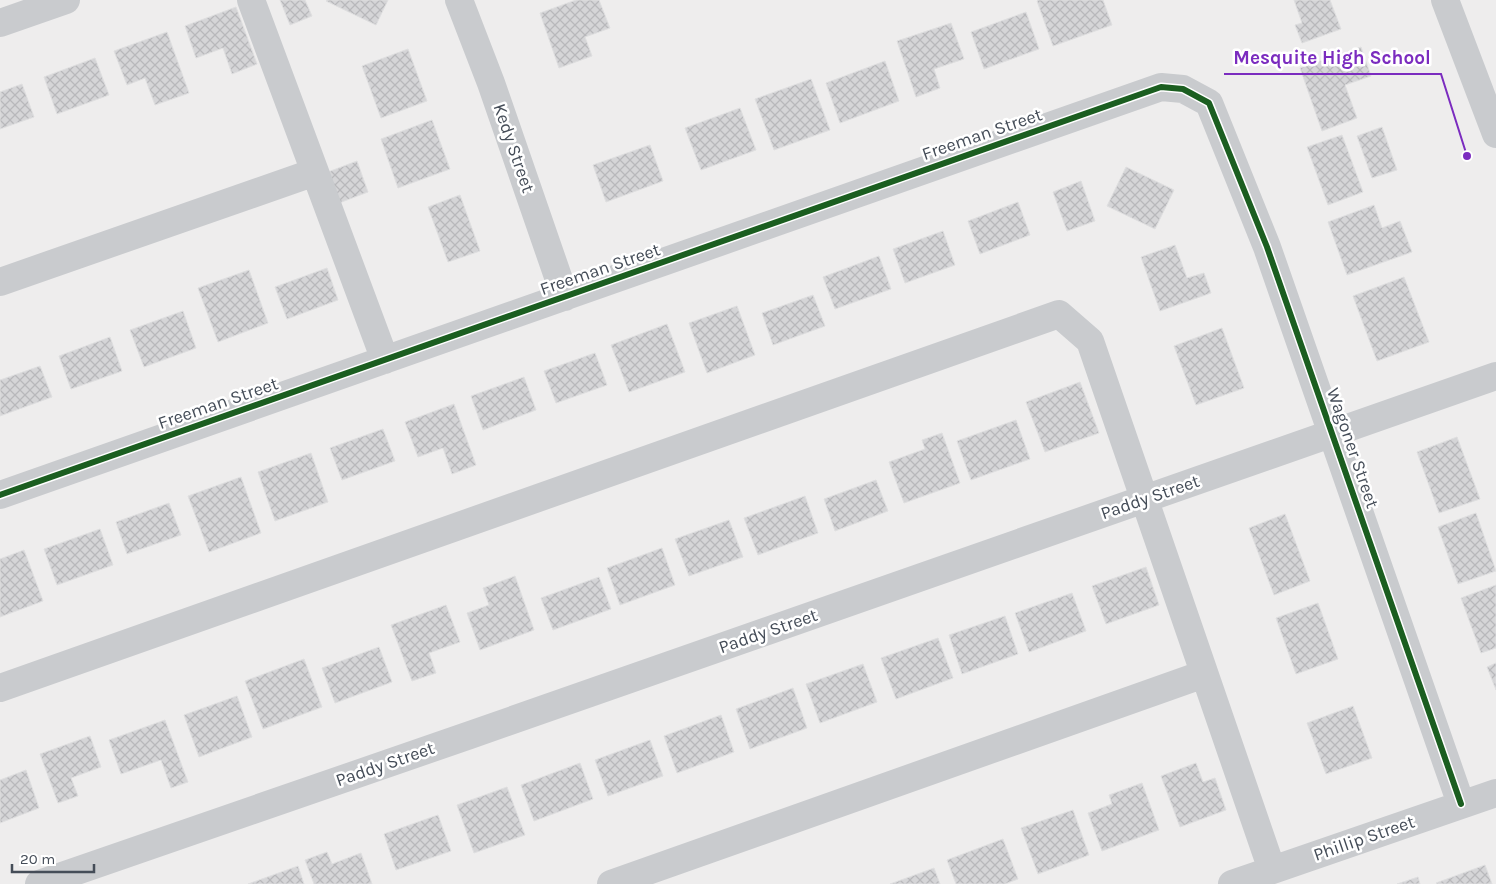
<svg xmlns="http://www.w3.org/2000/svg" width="1496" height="884" font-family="Karla,sans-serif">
  <defs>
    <pattern id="building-cross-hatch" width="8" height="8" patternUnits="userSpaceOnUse" patternTransform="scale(1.25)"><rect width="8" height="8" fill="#d5d5d7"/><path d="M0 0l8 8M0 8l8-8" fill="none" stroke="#b8b8bb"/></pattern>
  </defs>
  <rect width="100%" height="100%" fill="#eeeded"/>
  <path fill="url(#building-cross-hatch)" stroke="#dfdfe0" d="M 280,0 L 305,0 L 312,16 L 290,25 Z
    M 327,0 L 388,0 L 376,25 L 326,1 Z
    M 576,0 L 599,0 L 610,28 L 585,37 L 592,56 L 559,68 L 540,13 Z
    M 1038,0 L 1103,0 L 1112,25 L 1053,46 L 1037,1 Z
    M 1294,0 L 1330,0 L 1341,29 L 1302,43 L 1295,25 L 1302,23 Z
    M 236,7 L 257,64 L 232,74 L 223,48 L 196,58 L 185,26 Z
    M 1026,12 L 1039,49 L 984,69 L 971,32 Z
    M 951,23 L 964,59 L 934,69 L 940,88 L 916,97 L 897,41 Z
    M 167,32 L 189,93 L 155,105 L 145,78 L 127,85 L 114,51 Z
    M 1361,47 L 1371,76 L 1345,85 L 1357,118 L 1322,131 L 1300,68 Z
    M 408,49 L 427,101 L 381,118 L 362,66 Z
    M 95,58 L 109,95 L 57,114 L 44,77 Z
    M 885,61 L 899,101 L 840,123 L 826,83 Z
    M 811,79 L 830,130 L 774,150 L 755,99 Z
    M 22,84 L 34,117 L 0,129 L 0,92 Z
    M 740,108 L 756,150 L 701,170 L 685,128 Z
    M 432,120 L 450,169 L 398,188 L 381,139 Z
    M 1382,127 L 1397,170 L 1372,178 L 1357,136 Z
    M 1342,135 L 1363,192 L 1328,205 L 1307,147 Z
    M 650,145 L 663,181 L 606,202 L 593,165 Z
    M 357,161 L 368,192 L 339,203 L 328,172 Z
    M 1126,167 L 1174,190 L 1155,229 L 1107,206 Z
    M 1081,181 L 1095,221 L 1067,231 L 1053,192 Z
    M 460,195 L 480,251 L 448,262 L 428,207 Z
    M 1018,202 L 1030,235 L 980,254 L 968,221 Z
    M 1374,205 L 1382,228 L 1400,221 L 1412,252 L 1347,275 L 1328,222 Z
    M 943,231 L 955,265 L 905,283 L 893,249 Z
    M 1175,245 L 1187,278 L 1204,273 L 1211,293 L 1160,311 L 1141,257 Z
    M 879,256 L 891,289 L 835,309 L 823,277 Z
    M 327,268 L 338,300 L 287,319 L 275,287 Z
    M 249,270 L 268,323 L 218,342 L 198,288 Z
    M 1404,277 L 1429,342 L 1377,361 L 1353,296 Z
    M 813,295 L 825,326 L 773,345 L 762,313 Z
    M 737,306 L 755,355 L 707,373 L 689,323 Z
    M 183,311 L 196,348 L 144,367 L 130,330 Z
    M 667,324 L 685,372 L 629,392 L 611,345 Z
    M 1222,328 L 1244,388 L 1196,405 L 1174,346 Z
    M 110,337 L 122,371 L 71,389 L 59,356 Z
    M 595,353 L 607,385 L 556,403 L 544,371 Z
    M 40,366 L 52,397 L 0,416 L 0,380 Z
    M 524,377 L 536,410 L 483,430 L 471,396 Z
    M 1080,382 L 1099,433 L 1045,452 L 1026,402 Z
    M 454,404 L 476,465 L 452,474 L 443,448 L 418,457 L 405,422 Z
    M 1016,420 L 1030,459 L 971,480 L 957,441 Z
    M 383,429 L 395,461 L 342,480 L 330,448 Z
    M 942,433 L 960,483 L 904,503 L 889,462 L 925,449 L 922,440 Z
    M 1457,437 L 1480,499 L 1439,513 L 1417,452 Z
    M 311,453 L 328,502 L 275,521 L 258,472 Z
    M 241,477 L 261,533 L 209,552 L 188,496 Z
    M 876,480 L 888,511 L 835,531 L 824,499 Z
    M 805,496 L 818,533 L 758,555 L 744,518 Z
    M 169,503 L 181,535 L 127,554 L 116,522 Z
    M 1476,513 L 1496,571 L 1458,584 L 1438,527 Z
    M 1285,514 L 1310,581 L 1274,595 L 1249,528 Z
    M 729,520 L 743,557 L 689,576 L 675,539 Z
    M 100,529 L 113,565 L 57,585 L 44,549 Z
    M 662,548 L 675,585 L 620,605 L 607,568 Z
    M 24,550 L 43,601 L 0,617 L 0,559 Z
    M 1146,567 L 1159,605 L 1106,624 L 1092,586 Z
    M 515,576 L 534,630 L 480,650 L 467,613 L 489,605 L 483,588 Z
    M 599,577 L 611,609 L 553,630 L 541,598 Z
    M 1496,585 L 1496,648 L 1481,653 L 1461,598 Z
    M 1072,593 L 1086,631 L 1029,652 L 1015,613 Z
    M 1318,603 L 1338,659 L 1296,674 L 1276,618 Z
    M 446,605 L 460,642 L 429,653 L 436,673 L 412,681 L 391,625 Z
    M 1005,616 L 1018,654 L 962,674 L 949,635 Z
    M 938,638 L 953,678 L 896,699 L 881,658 Z
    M 379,647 L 392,682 L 335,703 L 322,668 Z
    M 304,659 L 322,707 L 263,729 L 245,681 Z
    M 1496,663 L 1496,690 L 1487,667 Z
    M 863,664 L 877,702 L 820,723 L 806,684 Z
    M 793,688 L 807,728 L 750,749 L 736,709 Z
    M 237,696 L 252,737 L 199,757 L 184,715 Z
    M 1353,706 L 1372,758 L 1326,774 L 1307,723 Z
    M 721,715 L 734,752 L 677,773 L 664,736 Z
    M 165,720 L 188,782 L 171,788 L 161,760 L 121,774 L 109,740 Z
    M 90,736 L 101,767 L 71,778 L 78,796 L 58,803 L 40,754 Z
    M 650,740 L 663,776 L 608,796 L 595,760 Z
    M 580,763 L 593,799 L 534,821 L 521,785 Z
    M 1196,763 L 1203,782 L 1215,778 L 1226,810 L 1180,827 L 1161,776 Z
    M 26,770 L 39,808 L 0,823 L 0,780 Z
    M 1142,783 L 1159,830 L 1102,851 L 1088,813 L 1112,804 L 1109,795 Z
    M 507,787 L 525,835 L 474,853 L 457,805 Z
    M 1073,810 L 1089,855 L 1038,874 L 1021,828 Z
    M 438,815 L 451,851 L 396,870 L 384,834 Z
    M 1003,839 L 1018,879 L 1005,884 L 956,884 L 947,860 Z
    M 327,852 L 332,864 L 361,853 L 372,884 L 314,884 L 305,860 Z
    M 1485,865 L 1492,884 L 1437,884 L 1436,883 Z
    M 298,866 L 304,884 L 248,884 Z
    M 934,868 L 940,884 L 890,884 Z
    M 1418,877 L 1420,884 L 1397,884 Z"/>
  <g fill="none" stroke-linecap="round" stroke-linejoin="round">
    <path stroke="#c9cbce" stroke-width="28" d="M 251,0 L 385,360
      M 459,0 L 491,83 L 565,297
      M 1445,0 L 1496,134
      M 0,23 L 66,0
      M 0,282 L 315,172
      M 0,495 L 1161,87 L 1183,89 L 1209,103 L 1267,247 L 1461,804
      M 0,688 L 1059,314 L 1090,341 L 1272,870
      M 39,884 L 470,735 L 1496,376
      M 611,884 L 1204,674
      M 1232,884 L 1496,793"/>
    <defs>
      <path id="cycleway" d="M 0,495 L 1161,87 L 1183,89 L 1209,103 L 1267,247 L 1461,804"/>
    </defs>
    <use href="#cycleway" stroke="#fff" stroke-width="9"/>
    <use href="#cycleway" stroke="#1b5e20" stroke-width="6"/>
  </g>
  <g text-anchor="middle" stroke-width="5" stroke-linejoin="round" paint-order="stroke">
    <g font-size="18" fill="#454d58" stroke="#fff">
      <text transform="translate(982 134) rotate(-19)" y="6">Freeman Street</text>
      <text transform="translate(514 148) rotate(71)" y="6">Kedy Street</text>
      <text transform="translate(600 269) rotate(-19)" y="6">Freeman Street</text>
      <text transform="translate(218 403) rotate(-19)" y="6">Freeman Street</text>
      <text transform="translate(1353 448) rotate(71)" y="6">Wagoner Street</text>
      <text transform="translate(1150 497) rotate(-19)" y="6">Paddy Street</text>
      <text transform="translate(768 631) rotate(-19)" y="6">Paddy Street</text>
      <text transform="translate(385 764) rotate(-19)" y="6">Paddy Street</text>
      <text transform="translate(1364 838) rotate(-19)" y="6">Phillip Street</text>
    </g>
  </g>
  <path fill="none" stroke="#7b2cbf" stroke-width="2" d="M1467 156L1441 74H1224"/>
  <circle fill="#7b2cbf" stroke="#fff" stroke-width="2" cx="1467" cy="156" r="5"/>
  <g font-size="19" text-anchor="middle" font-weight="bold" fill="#7b2cbf" stroke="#fff" stroke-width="5" stroke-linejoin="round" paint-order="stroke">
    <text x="1332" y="64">Mesquite High School</text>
  </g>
  <path d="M12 864v8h82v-8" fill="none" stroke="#454d58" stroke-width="2.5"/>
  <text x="20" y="864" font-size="15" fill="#454d58" stroke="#ffffff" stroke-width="4" paint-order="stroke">20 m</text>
</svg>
